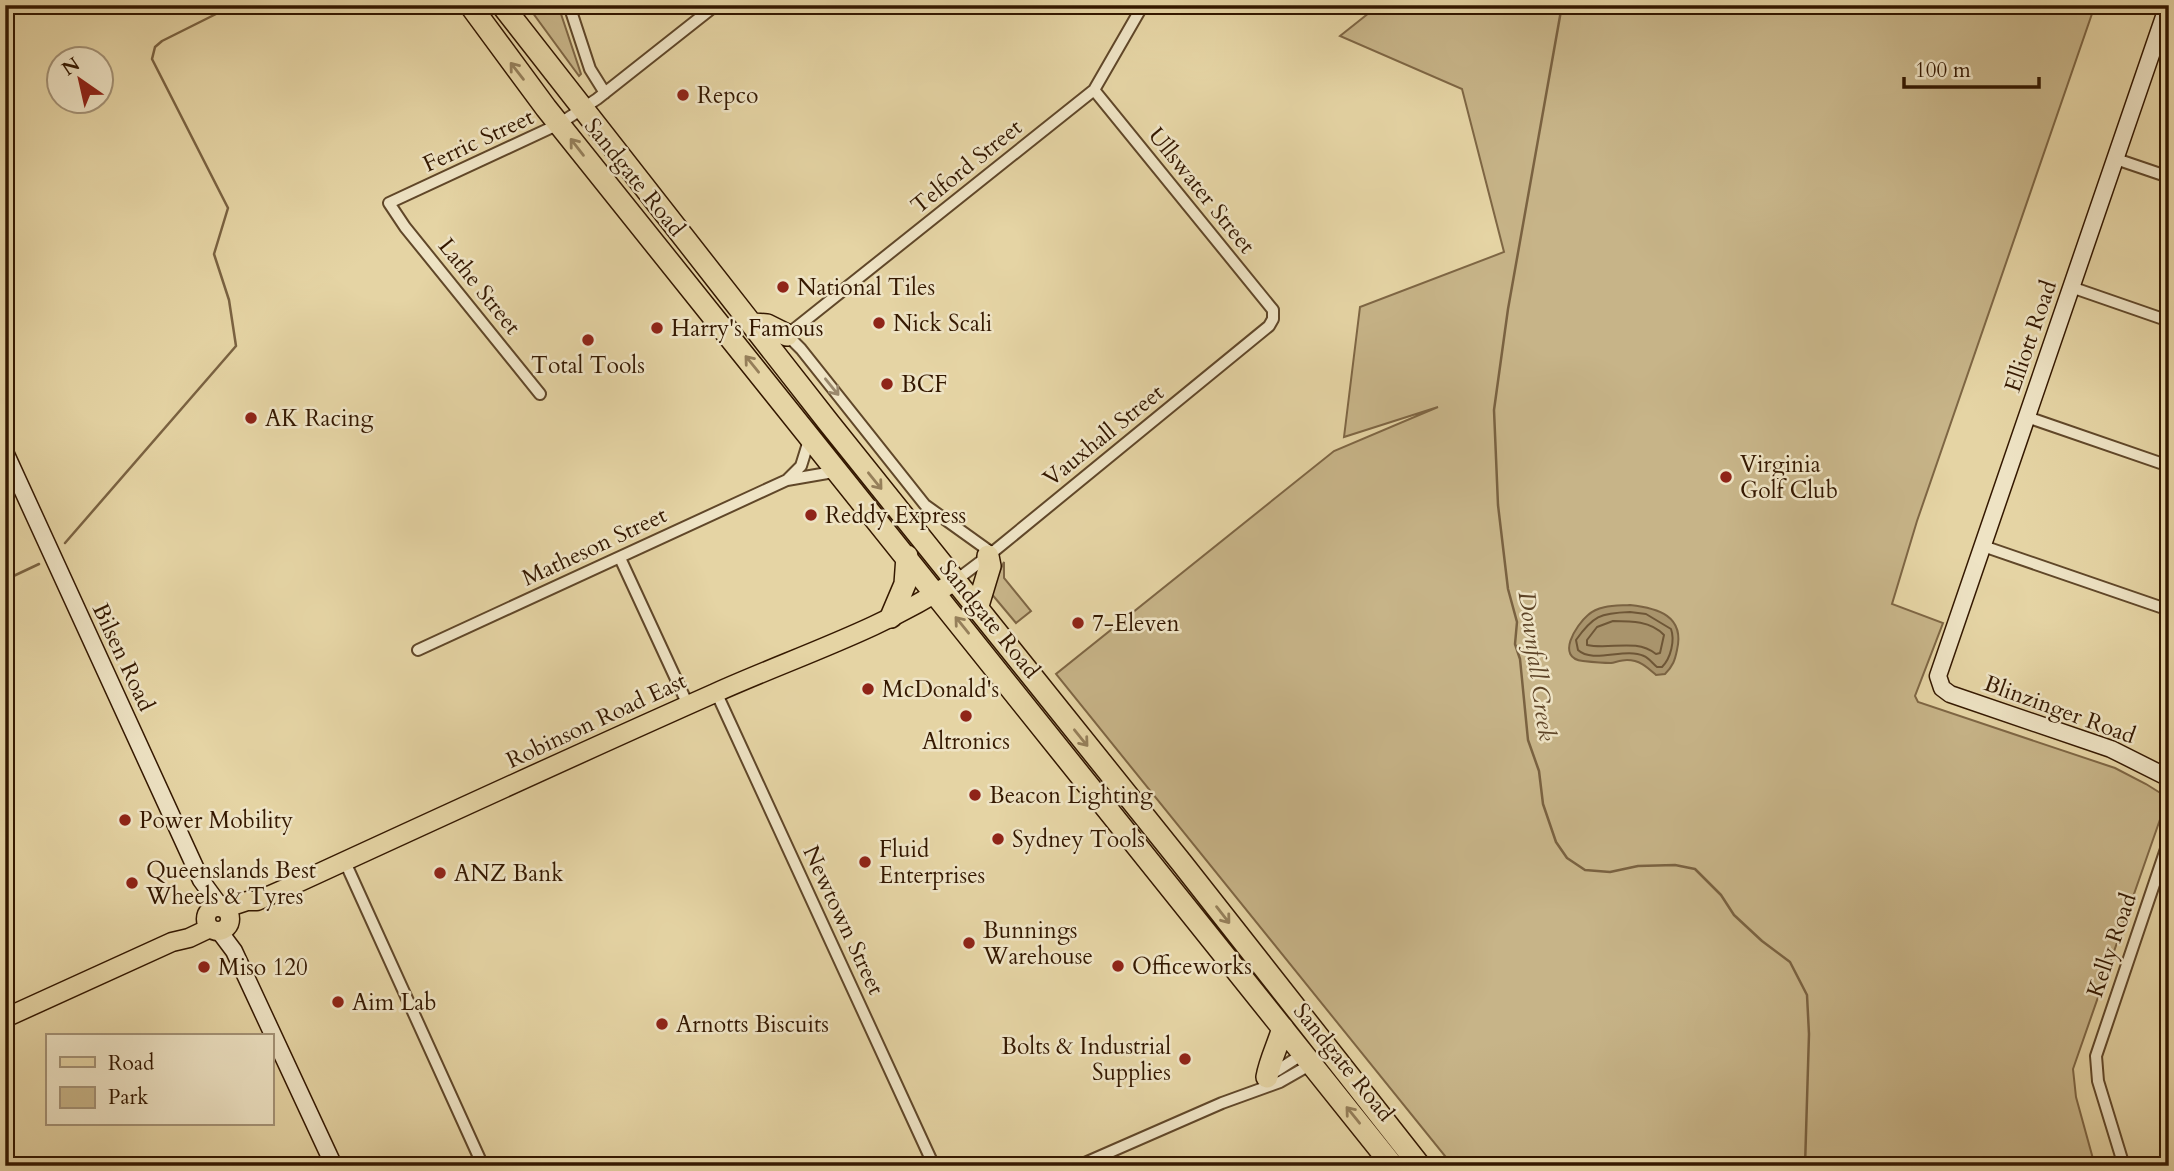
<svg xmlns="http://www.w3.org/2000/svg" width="2174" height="1171" font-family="Cardo,serif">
  <rect width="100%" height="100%" fill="#e5d4a4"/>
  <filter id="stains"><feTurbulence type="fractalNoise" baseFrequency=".00286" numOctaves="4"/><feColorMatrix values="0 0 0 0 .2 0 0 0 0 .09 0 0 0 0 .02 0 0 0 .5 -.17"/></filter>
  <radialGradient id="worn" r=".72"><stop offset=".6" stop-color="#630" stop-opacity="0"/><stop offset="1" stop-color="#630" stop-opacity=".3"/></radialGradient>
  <path fill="#c7b488" stroke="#7e6644" stroke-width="2" d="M 527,5 L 558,5 L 581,74 L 579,76 Z
    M 1379,5 L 2095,5 L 1917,521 L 1892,604 L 1943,623 L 1915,696 L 1918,702 L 2115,768 L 2146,784 L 2162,794 L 2164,808 L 2073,1069 L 2076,1097 L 2095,1166 L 1453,1166 L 1056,674 L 1334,451 L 1438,407 L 1344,437 L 1360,307 L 1504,252 L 1462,89 L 1340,36 Z
    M 1004,562 L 1004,578 L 1031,611 L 1016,623 L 990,592 Z"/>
  <path fill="#a9946c" stroke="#7a6241" stroke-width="2" d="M 1630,605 C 1658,608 1685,616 1677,650 C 1675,660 1673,666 1665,674 L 1656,675 C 1647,667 1640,660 1627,660 C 1622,660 1616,662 1611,663 C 1602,663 1592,662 1583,661 C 1555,658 1576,625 1588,615 C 1599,605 1615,606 1630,605 Z"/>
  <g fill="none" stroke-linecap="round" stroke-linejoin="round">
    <path stroke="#6e5636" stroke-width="2" d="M 1630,612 L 1646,614 L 1671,629 C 1675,640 1671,658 1662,667 L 1657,667 C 1653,664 1649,658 1644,656 C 1625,647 1593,664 1578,650 L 1576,640 C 1593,616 1600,613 1630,612 Z
      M 1613,621 C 1631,621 1651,621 1664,635 L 1660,653 L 1656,654 C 1635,638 1611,650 1587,645 L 1587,640 L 1597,627 Z"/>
    <path stroke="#7a6241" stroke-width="2.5" d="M 1562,5 L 1508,309 L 1494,410 L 1498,505 L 1508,589 L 1517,622 L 1515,644 L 1520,659 L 1528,740 L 1539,771 L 1543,804 L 1556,842 L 1567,858 L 1585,870 L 1610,872 L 1638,866 L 1675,865 L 1695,869 L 1721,895 L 1734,915 L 1762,941 L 1790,962 L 1807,995 L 1809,1034 L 1805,1166
      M 65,543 L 236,346 L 229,300 L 214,254 L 228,208 L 152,59 L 155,47 L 162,41 L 234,5
      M 5,580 L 39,564"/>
    <defs>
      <path id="street" d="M 569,5 L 590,69 L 605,93
        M 2116,159 L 2169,177
        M 2071,287 L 2169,321
        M 540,394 L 405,227 L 389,203 L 559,124 L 597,99 L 716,5
        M 2027,417 L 2169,466
        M 787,480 L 801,466 L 810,437
        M 1983,546 L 2169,610
        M 992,553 L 925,505 L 801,349 L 787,335 L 1094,90 L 1143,5
        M 620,558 L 688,705
        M 955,581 L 988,556 L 1269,326 L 1273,319 L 1273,310 L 1094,90
        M 418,650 L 787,480 L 839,471
        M 716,692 L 934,1166
        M 345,862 L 483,1166
        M 1267,1077 L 1306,1052
        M 1078,1166 L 1222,1103 L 1280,1082 L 1315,1062
        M 2124,1166 L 2098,1081 L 2096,1056 L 2169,840"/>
      <path id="secondary" d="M 2168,5 L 1938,676 L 1942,688 L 1950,694 L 2111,749 L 2169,778
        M 5,452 L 201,880 L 220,906
        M 219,931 L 234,951 L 334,1166"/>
      <path id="primary" d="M206 919a12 12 0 1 1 24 0a12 12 0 1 1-24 0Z
        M 226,908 L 247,901 L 257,901 L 291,886 C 432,821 573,756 715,693 C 795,657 881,630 955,581
        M 5,1018 L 172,942 L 189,938 L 210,928"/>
      <path id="highway" d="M 470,5 L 546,108 L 1393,1166
        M 502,5 L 829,423 L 1181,862 L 1420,1166
        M 753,324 L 767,325 L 787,335
        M 977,609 L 990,566 L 988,556
        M 891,617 L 905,584 L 907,556
        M 1267,1077 C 1270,1060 1278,1045 1283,1028"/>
    </defs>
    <use href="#street" stroke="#604729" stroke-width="14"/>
    <use href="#secondary" stroke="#341800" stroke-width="19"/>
    <use href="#primary" stroke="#341800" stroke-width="21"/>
    <use href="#highway" stroke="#341800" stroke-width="24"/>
    <use href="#street" stroke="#eee3c4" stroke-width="10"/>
    <use href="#secondary" stroke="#eee3c4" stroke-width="16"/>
    <use href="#primary" stroke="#e5d4a4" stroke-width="18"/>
    <use href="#highway" stroke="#e5d4a4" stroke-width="21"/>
  </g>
  <defs><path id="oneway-shaft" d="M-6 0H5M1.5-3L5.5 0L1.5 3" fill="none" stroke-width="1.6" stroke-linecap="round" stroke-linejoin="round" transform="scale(1.75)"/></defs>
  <g stroke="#957f5a">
    <use href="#oneway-shaft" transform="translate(517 71) rotate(-128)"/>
    <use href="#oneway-shaft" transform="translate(577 147) rotate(-128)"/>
    <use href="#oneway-shaft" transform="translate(752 364) rotate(-129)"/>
    <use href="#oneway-shaft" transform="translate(875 481) rotate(51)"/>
    <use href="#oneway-shaft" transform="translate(962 625) rotate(-129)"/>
    <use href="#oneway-shaft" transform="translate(1081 738) rotate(51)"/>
    <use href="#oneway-shaft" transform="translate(1223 915) rotate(52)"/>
    <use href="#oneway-shaft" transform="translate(1353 1115) rotate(-129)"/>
  </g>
  <use stroke="#9a886c" href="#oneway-shaft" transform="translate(832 387) rotate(51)"/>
  <g fill="#8f2418" stroke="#eee3c4" stroke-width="2.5">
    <circle cx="683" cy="95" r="7"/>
    <circle cx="783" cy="287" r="7"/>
    <circle cx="879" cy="323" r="7"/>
    <circle cx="657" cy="328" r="7"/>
    <circle cx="588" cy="340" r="7"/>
    <circle cx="887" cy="384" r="7"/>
    <circle cx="251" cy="418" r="7"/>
    <circle cx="1726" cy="477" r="7"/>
    <circle cx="811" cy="515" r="7"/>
    <circle cx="1078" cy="623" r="7"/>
    <circle cx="868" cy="689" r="7"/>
    <circle cx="966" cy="716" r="7"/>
    <circle cx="975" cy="795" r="7"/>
    <circle cx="125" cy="820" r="7"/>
    <circle cx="998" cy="839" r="7"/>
    <circle cx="865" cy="862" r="7"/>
    <circle cx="440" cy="873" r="7"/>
    <circle cx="132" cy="883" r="7"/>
    <circle cx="969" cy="943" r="7"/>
    <circle cx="1118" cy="966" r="7"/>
    <circle cx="204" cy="967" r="7"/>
    <circle cx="338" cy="1002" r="7"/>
    <circle cx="662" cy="1024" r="7"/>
    <circle cx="1185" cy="1059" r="7"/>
  </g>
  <g text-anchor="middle" stroke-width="5" stroke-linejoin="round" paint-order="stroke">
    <g font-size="23" fill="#341800" stroke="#eee3c4" text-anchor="start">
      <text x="697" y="103">Repco</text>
      <text x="797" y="295">National Tiles</text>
      <text x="893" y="331">Nick Scali</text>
      <text x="671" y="336">Harry's Famous</text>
      <text x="588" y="373" text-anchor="middle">Total Tools</text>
      <text x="901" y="392">BCF</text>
      <text x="265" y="426">AK Racing</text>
      <text x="1740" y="472">Virginia<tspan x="1740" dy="26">Golf Club</tspan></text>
      <text x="825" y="523">Reddy Express</text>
      <text x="1092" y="631">7-Eleven</text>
      <text x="882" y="697">McDonald's</text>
      <text x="966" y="749" text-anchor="middle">Altronics</text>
      <text x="989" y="803">Beacon Lighting</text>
      <text x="139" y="828">Power Mobility</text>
      <text x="1012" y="847">Sydney Tools</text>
      <text x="879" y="857">Fluid<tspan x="879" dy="26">Enterprises</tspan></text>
      <text x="146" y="878">Queenslands Best<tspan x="146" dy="26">Wheels &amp; Tyres</tspan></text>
      <text x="454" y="881">ANZ Bank</text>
      <text x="983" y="938">Bunnings<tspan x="983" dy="26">Warehouse</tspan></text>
      <text x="1132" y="974">Officeworks</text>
      <text x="218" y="975">Miso 120</text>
      <text x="352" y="1010">Aim Lab</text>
      <text x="676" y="1032">Arnotts Biscuits</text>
      <text x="1171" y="1054" text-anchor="end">Bolts &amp; Industrial<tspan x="1171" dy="26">Supplies</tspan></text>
    </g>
    <g font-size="23" fill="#341800" stroke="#eee3c4">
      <text transform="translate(478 140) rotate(-25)" y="8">Ferric Street</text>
      <text transform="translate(966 166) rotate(-39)" y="8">Telford Street</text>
      <text transform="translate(635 177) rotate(51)" y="8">Sandgate Road</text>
      <text transform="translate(1202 190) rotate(51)" y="8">Ullswater Street</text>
      <text transform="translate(480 286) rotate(51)" y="8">Lathe Street</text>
      <text transform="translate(2030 336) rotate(-71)" y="8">Elliott Road</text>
      <text transform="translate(1103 435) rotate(-39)" y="8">Vauxhall Street</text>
      <text transform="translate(594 546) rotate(-25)" y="8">Matheson Street</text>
      <text transform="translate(990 619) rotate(51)" y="8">Sandgate Road</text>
      <text transform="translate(124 657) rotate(65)" y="8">Bilsen Road</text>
      <text transform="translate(2060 709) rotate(20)" y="8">Blinzinger Road</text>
      <text transform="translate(596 720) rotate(-25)" y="8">Robinson Road East</text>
      <text transform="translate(844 920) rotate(65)" y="8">Newtown Street</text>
      <text transform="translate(2111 945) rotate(-71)" y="8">Kelly Road</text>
      <text transform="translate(1344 1062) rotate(51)" y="8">Sandgate Road</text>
    </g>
    <g font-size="24" font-style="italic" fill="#5d4326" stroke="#eee3c4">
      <text transform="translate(1537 666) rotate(82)" y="8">Downfall Creek</text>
    </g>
  </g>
  <rect width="2174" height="1171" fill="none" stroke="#e5d4a4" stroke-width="28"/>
  <rect x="7" y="7" width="2160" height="1157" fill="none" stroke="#341800" stroke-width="3.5"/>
  <rect x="14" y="14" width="2146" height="1143" fill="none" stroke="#341800" stroke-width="2"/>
  <rect x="46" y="1034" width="228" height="91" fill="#eee3c4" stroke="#a49276" stroke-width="2"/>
  <rect x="60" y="1057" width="35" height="10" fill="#e5d4a4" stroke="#a49276" stroke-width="2"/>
  <text x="108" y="1070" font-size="21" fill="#341800">Road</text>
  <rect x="60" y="1087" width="35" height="21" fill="#c7b488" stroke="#a49276" stroke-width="2"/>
  <text x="108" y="1104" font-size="21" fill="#341800">Park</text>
  <g transform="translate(80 80) rotate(326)"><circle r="33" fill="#eee3c4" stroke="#a49276" stroke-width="2"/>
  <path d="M0-5L12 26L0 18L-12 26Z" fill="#8f2418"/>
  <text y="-10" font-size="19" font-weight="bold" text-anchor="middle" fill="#341800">N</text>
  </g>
  <path d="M1904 77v10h135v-10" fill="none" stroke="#341800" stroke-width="3.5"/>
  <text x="1915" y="77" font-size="21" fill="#341800" stroke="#eee3c4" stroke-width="5" paint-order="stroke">100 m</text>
  <rect width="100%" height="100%" filter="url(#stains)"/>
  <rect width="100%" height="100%" fill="url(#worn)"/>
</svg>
